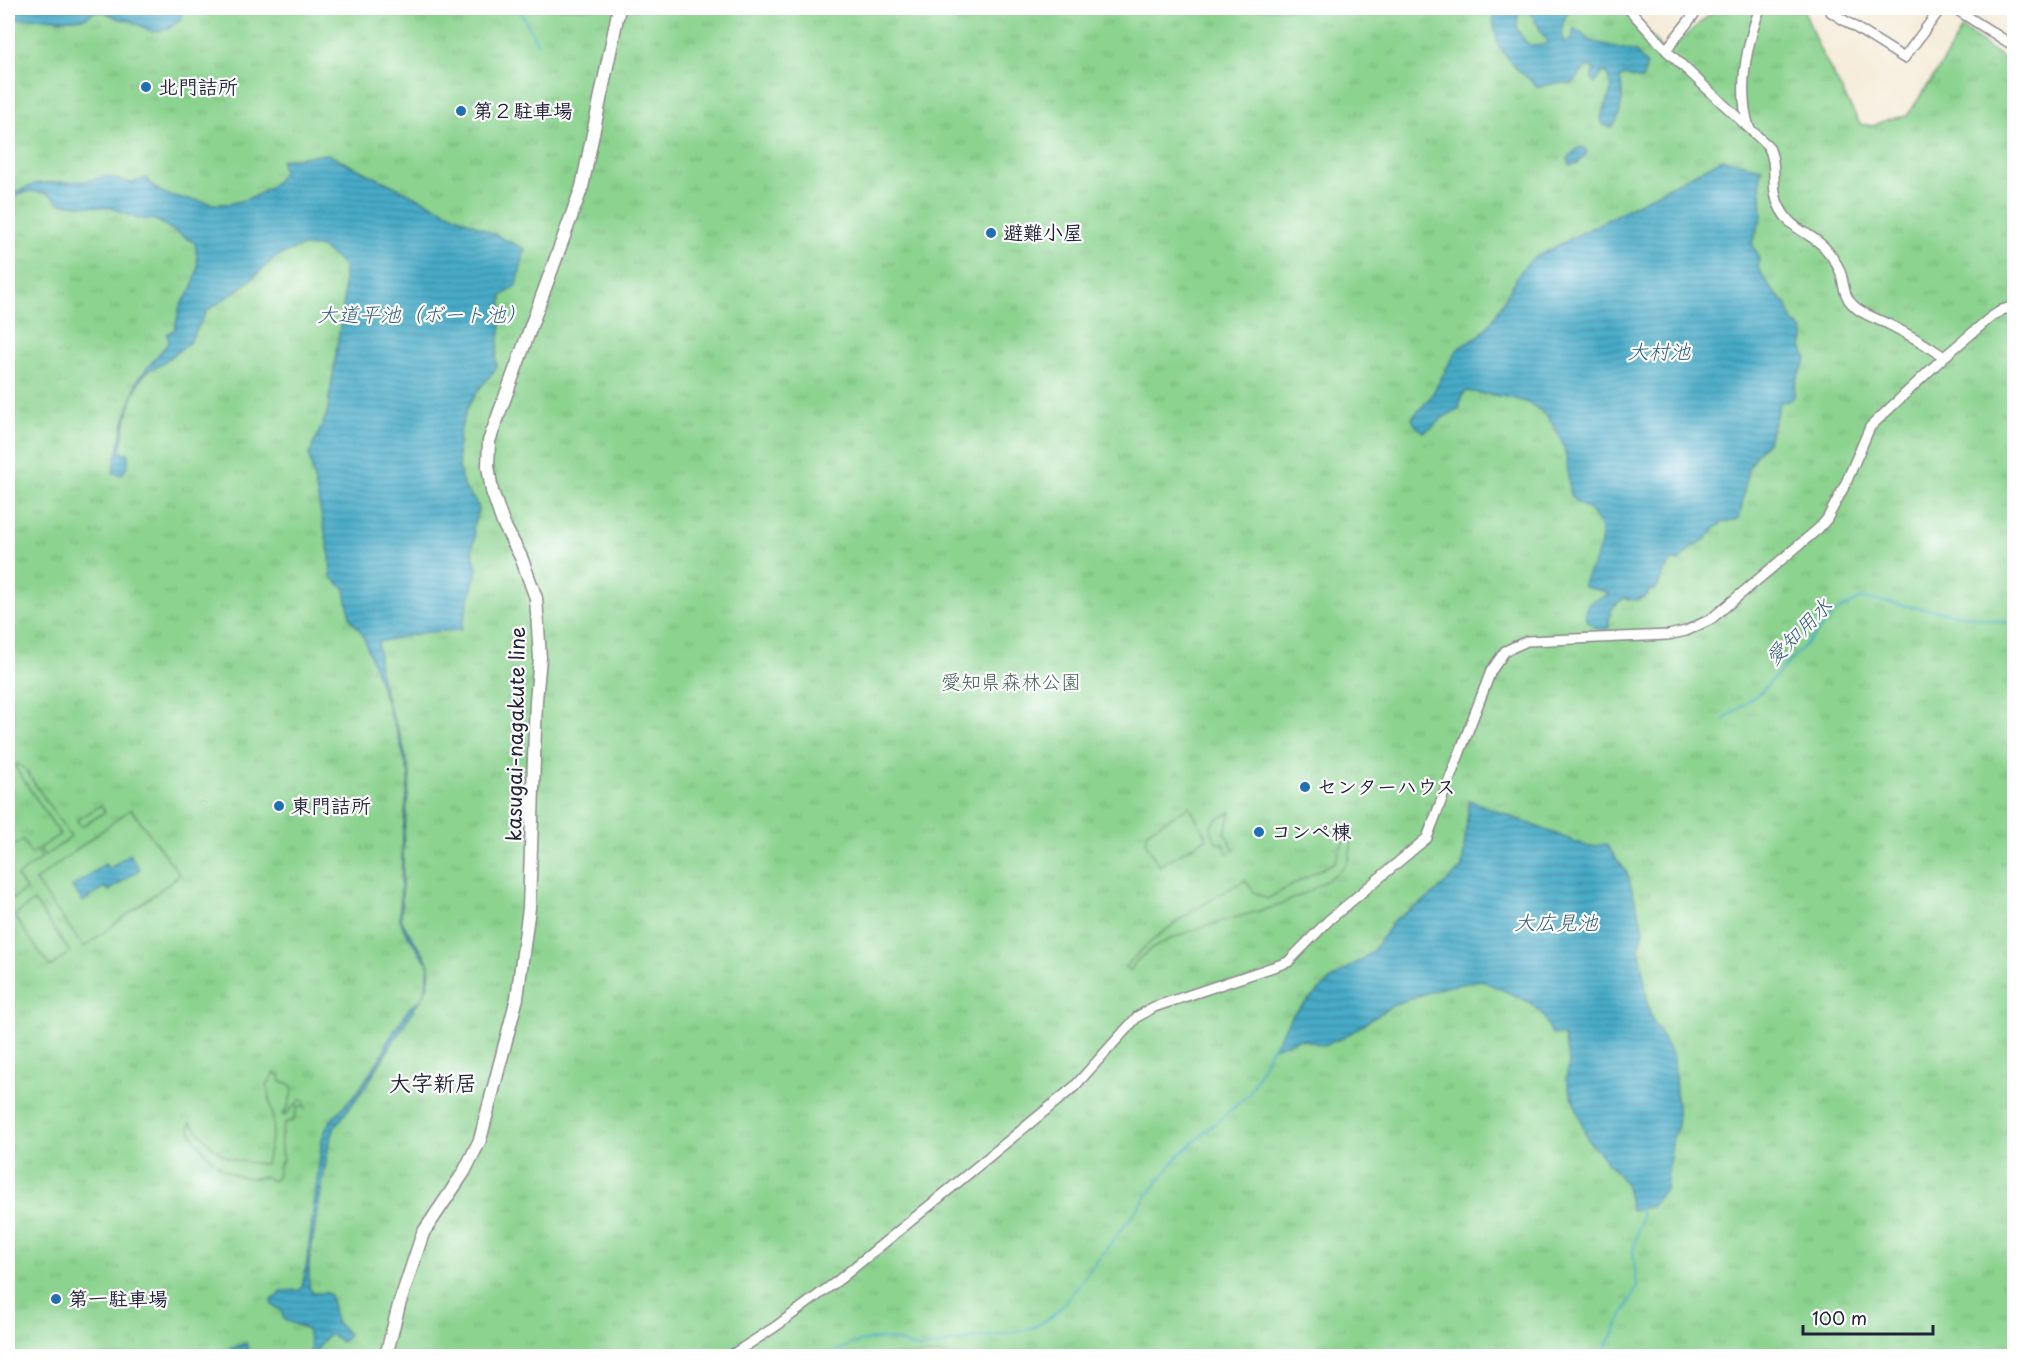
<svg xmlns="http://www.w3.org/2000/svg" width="2022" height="1364" font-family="'Playpen Sans','Klee One',sans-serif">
  <defs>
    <pattern id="park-tufts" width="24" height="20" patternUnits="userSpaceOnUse" patternTransform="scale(1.5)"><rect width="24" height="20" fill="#8bd38f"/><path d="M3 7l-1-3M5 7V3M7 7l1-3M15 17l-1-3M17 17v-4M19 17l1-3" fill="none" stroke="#78b57c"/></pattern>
    <pattern id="water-rules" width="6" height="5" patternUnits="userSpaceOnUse" patternTransform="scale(1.5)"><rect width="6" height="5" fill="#47abc7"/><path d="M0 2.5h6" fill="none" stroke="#3b8ba3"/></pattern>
  </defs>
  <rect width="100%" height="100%" fill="#fff"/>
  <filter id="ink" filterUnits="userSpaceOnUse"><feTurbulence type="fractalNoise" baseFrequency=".0167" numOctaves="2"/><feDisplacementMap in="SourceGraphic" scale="12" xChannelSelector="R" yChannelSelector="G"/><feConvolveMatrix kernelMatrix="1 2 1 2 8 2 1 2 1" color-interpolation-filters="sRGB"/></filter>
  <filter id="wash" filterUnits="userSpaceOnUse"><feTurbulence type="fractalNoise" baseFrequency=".008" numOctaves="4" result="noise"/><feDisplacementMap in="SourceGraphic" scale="24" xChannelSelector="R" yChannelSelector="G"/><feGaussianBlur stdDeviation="1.35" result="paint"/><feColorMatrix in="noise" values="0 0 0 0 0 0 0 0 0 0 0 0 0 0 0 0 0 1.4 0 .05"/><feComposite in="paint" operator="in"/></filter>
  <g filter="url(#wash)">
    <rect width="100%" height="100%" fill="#f5ecd9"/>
    <path fill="url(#park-tufts)" stroke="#567a65" stroke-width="1.5" d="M 8,8 L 1625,8 L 1666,53 L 1717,8 L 1803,8 L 1819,48 L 1860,124 L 1873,126 L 1889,119 L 1907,116 L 1939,69 L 1962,28 L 2014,66 L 2014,1356 L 8,1356 Z"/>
    <path fill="#8bd38f" stroke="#567a65" stroke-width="1.5" d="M 17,764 L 24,768 L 71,837 L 45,856 L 40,848 L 60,834 L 15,767 Z
      M 101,805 L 105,812 L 81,827 L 77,820 Z
      M 1189,806 L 1207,838 L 1159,866 L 1146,843 L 1148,831 Z
      M 131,809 L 180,875 L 84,947 L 35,881 Z
      M 1231,812 L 1225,833 L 1234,850 L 1228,854 L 1222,842 L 1218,844 C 1205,822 1211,823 1231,812 Z
      M 1349,828 L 1352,829 C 1352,840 1352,851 1348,861 C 1344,868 1334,875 1327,880 C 1310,892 1290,901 1270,908 C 1234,919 1146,936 1130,971 L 1125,967 C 1159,929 1202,905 1245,880 L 1254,892 L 1267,899 L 1335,862 Z
      M 23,840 L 31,854 L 37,850 L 42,858 L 17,876 L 26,889 L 8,902 L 8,849 Z
      M 34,901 L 70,952 L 50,967 L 14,916 Z
      M 274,1073 L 280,1076 L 281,1082 C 287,1082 290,1083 293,1089 L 288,1107 L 282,1115 L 284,1116 L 301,1099 L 304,1100 L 305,1109 L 302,1106 L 298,1106 L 293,1121 L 286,1122 C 280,1132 279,1149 283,1160 L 279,1165 L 277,1178 L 272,1181 L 265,1176 C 236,1185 214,1165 198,1143 C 194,1137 190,1133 189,1126 L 191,1123 C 220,1155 222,1162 266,1164 L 274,1125 L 267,1086 Z"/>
    <path fill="url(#water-rules)" stroke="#346681" stroke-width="1.5" fill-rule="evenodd" d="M 8,8 L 183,8 L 180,20 L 168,29 L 153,32 L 129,20 L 119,19 L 105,12 L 94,12 L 85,18 L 60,20 L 46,18 L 17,19 L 8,13 Z
      M 1491,8 L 1570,8 C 1564,17 1559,32 1564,43 L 1572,39 L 1574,28 L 1591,41 L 1636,52 L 1647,65 L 1642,80 L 1623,75 L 1620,79 C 1624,92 1622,121 1610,128 L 1603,125 L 1601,118 L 1612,88 L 1606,72 L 1602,73 L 1595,84 L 1592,78 L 1594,69 L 1591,67 L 1586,67 L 1573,83 L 1556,83 L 1538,87 L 1517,69 L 1498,46 ZM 1523,8 C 1538,15 1535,28 1548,41 C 1543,48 1548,43 1540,45 C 1526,48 1524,40 1517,29 L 1518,12 Z
      M 1581,147 L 1585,149 L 1587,153 L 1578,163 L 1570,165 L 1568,159 L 1578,148 Z
      M 327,154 L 525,249 L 517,285 L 502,296 L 501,326 L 496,358 L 497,366 C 492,376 483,383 477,392 C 459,416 454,453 462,481 C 465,492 476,498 479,509 L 473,527 L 475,537 L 472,549 L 477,569 L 461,630 L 426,632 L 378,642 L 380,675 L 388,705 L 401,738 L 410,775 L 404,832 L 401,919 C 411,944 438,956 427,987 C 424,995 421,1001 415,1007 L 366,1086 L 335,1127 L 329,1144 L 309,1262 L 309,1287 L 313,1293 L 326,1293 L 330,1295 L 336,1322 L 348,1334 L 347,1338 L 341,1342 L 331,1335 L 327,1335 L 313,1356 L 311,1356 L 309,1355 L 311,1347 L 307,1329 L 284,1320 L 281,1310 L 272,1305 L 271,1300 L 279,1296 L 281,1291 L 300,1290 L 302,1287 L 307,1262 L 322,1140 C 327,1118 345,1108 358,1091 C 368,1077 377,1063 386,1048 L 386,1044 L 410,1007 L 421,1000 L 427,984 L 429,965 L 404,930 L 400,918 L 403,832 L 409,775 L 399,738 L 363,635 L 350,618 L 345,589 L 331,577 L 330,556 L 309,455 L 327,414 L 344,300 L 344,265 L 321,247 L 299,247 L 276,257 L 245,285 L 207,311 L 189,343 L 157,367 C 133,370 123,432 120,452 L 128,453 L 128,465 L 122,475 L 113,473 L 123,426 L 138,379 L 169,342 L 167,334 L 175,329 L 180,306 L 192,289 L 198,267 L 195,243 L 154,219 L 137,219 L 112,208 L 60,203 L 49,194 L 31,191 L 8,198 L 8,195 L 38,183 L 86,181 L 106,176 L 132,183 L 146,178 C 159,196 174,197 195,200 C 202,201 210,204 218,204 C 243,204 269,193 283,173 L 281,160 Z
      M 1722,159 L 1762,168 L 1760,175 L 1762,217 L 1752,243 L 1759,259 L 1758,268 L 1772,290 L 1786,304 L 1793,322 L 1800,327 L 1804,332 L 1804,339 L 1802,346 L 1807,359 C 1799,374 1794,380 1794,397 L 1789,401 L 1780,402 L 1768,441 L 1757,453 L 1748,469 L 1740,516 L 1736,520 L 1722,523 L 1715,528 L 1706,539 L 1692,547 L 1678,562 L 1674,560 C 1660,571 1664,578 1655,590 L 1650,590 C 1644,600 1635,602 1625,598 C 1611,605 1609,613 1609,628 C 1598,632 1592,627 1586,618 C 1583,601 1595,600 1608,595 L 1607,592 L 1584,587 L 1584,582 C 1595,560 1614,533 1590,511 C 1585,506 1576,504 1572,497 C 1567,485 1569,469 1566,456 C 1562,437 1549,412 1530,404 C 1513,396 1486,395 1467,391 L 1462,396 L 1459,409 L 1442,418 L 1436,425 L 1424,432 C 1418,428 1414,425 1412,418 L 1430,398 L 1457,350 C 1463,344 1466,344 1473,340 C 1478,338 1484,331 1487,327 C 1505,306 1512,277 1532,259 Z
      M 1469,800 L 1589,847 L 1606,844 L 1627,873 L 1644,931 L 1639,948 L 1650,1015 L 1674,1059 L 1678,1127 L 1673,1135 L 1666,1188 L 1651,1207 L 1631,1210 L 1626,1184 L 1588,1140 L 1566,1079 L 1569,1063 L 1564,1036 L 1552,1034 L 1542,1013 L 1529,1002 L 1481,980 L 1441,988 L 1393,1005 L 1343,1038 L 1323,1045 L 1300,1039 L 1273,1048 L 1292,1015 L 1332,979 L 1372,952 L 1394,920 L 1429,898 L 1462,868 Z
      M 129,854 L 140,869 L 109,891 L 105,887 L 83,902 L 72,887 L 105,864 L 109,869 Z
      M 246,1343 L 252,1356 L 218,1356 L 219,1353 Z"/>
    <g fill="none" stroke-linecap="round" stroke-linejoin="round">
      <path stroke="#47abc7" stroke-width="2" d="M 519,8 L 537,43
        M 1723,720 L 1762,691 L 1835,613 L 1861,598 L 2014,624
        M 828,1356 C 848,1344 870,1336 893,1340 C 902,1342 911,1348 920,1348 C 935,1347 950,1343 965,1340 C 1003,1332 1028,1339 1059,1310 L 1178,1156 L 1249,1094 L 1270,1051 L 1275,1046
        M 1602,1356 L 1637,1287 L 1633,1251 L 1641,1219 L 1641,1207"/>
    </g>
  </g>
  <g filter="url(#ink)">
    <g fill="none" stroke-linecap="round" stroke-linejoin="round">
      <defs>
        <path id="minor" d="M 1628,8 L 1668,52 L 1768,146 C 1779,165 1769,188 1780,208 C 1792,231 1808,231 1824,247 C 1831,255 1838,264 1841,274 C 1844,285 1844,296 1852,304 C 1861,314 1877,319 1888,324 C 1908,334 1926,344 1944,357
          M 1832,8 L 1831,12 L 1904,58 L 1941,8
          M 1954,8 L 2014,46
          M 1666,50 L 1699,8
          M 1749,127 C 1737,89 1747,44 1760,8
          M 730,1356 L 775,1327 L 840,1279 L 1074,1087 L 1137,1017 L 1154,1007 L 1288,962 L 1329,920 L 1427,838 L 1491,671 L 1505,651 L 1527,641 L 1668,635 L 1686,631 L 1711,619 L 1818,529 L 1827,519 L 1845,485 L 1870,427 L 1944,357 L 1991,317 L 2002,310 L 2014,306"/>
        <path id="major" d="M 386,1356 L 399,1305 L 423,1233 L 464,1172 L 480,1140 L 517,998 L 529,908 L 536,700 L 540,658 L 536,598 L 521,557 L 503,523 L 492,491 L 488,466 L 489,441 L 582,187 L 619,8"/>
      </defs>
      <use href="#minor" stroke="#8c878a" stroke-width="12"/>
      <use href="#major" stroke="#8c878a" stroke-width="15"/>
      <use href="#minor" stroke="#fff" stroke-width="9"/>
      <use href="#major" stroke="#fff" stroke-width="12"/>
    </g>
  </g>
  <g fill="#1f6fb2" stroke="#fff" stroke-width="2">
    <circle cx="146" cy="87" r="6"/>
    <circle cx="461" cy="111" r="6"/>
    <circle cx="991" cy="233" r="6"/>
    <circle cx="1305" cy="787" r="6"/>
    <circle cx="279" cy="806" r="6"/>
    <circle cx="1259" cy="832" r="6"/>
    <circle cx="56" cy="1299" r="6"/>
  </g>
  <g text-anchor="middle" stroke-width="4.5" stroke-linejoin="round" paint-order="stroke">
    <g font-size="20" font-weight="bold" fill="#22223b" stroke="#fff" text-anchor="start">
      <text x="158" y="94">北門詰所</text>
      <text x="473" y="118">第２駐車場</text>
      <text x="1003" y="240">避難小屋</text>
      <text x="1317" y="794">センターハウス</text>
      <text x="291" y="813">東門詰所</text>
      <text x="1271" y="839">コンペ棟</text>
      <text x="68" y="1306">第一駐車場</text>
    </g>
    <g font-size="20" fill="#476058" stroke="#fff">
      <text x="1011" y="689">愛知県森林公園</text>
    </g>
    <g font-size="20" fill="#22223b" stroke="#fff">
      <text transform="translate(516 734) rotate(-89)" y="7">kasugai-nagakute line</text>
    </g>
    <g font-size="21" font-style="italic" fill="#33607a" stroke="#fff">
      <text x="422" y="322">大道平池（ボート池）</text>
      <text x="1659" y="359">大村池</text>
      <text transform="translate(1799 632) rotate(-45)" y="7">愛知用水</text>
      <text x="1556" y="930">大広見池</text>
    </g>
    <g font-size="22" font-weight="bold" fill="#22223b" stroke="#fff">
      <text x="433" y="1091">大字新居</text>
    </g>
  </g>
  <rect width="2022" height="1364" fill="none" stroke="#fff" stroke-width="30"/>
  <path d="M1803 1325v9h130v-9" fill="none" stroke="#22223b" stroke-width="3"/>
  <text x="1812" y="1325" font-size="18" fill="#22223b" stroke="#ffffff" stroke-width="4.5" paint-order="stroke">100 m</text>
</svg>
